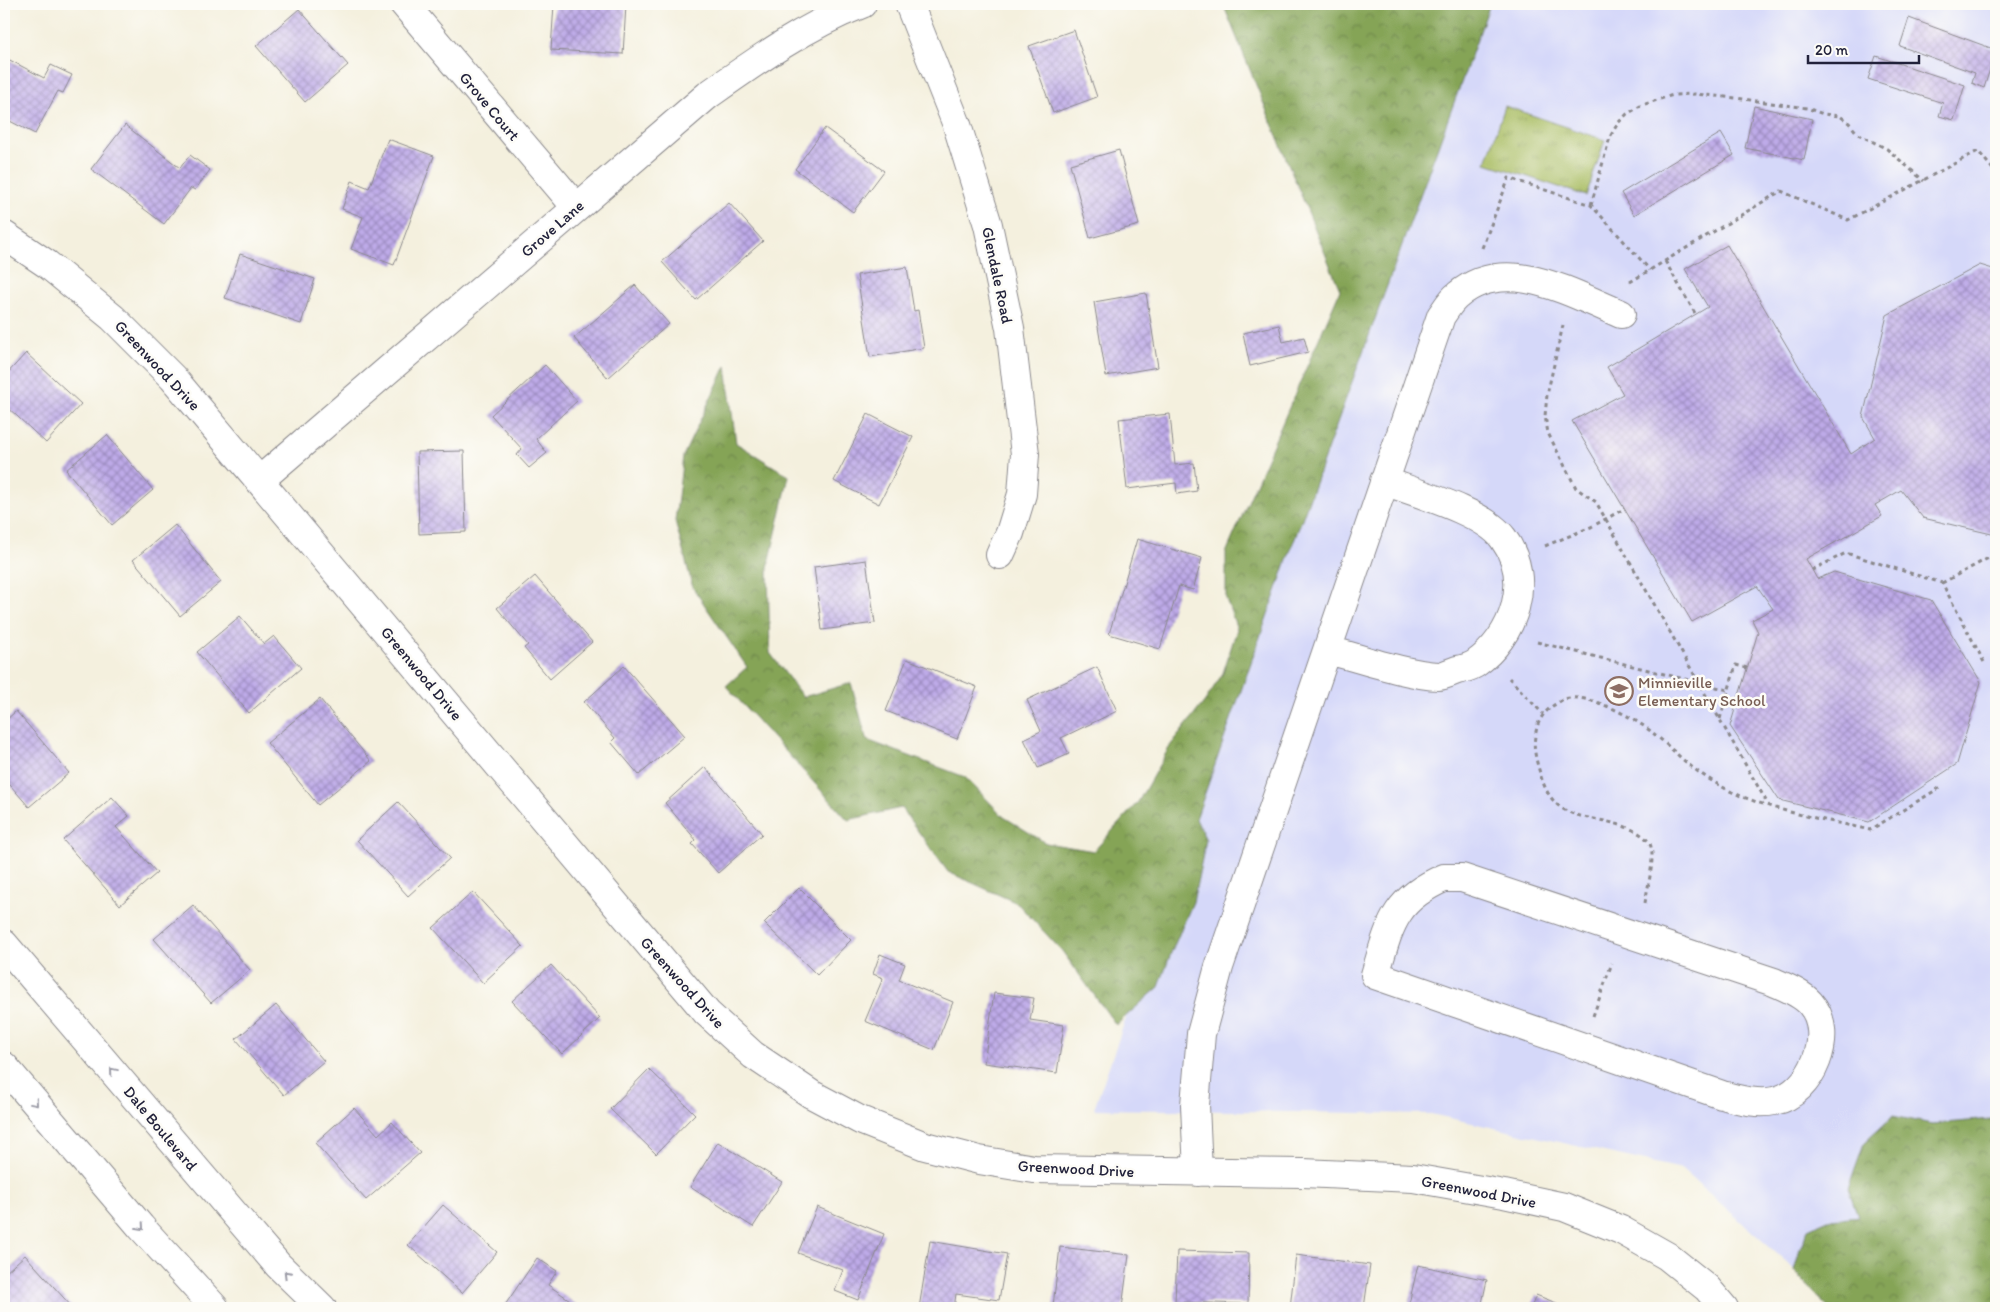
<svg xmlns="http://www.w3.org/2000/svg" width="2000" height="1312" font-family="Itim,sans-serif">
  <defs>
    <pattern id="forest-crowns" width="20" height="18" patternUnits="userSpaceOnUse" patternTransform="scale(1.25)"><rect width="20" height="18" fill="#85a457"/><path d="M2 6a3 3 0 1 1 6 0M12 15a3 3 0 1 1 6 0" fill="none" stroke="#6c8549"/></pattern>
    <pattern id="park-tufts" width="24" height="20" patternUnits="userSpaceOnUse" patternTransform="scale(1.25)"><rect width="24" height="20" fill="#a7bc61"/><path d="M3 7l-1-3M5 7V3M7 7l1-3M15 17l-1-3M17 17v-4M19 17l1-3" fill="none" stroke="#8fa155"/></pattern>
    <pattern id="building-cross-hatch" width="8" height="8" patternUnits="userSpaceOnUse" patternTransform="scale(1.25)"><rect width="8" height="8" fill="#beaae8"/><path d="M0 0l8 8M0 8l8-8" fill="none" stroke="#9a8abd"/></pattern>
  </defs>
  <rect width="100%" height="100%" fill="#fdfcf7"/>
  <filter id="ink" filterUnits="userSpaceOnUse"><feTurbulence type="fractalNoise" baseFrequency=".02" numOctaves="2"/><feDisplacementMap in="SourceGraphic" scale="10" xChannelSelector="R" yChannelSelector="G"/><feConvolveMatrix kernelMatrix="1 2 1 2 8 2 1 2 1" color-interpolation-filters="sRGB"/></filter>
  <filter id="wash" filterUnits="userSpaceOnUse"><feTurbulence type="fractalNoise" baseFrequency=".0096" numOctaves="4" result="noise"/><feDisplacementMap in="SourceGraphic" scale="20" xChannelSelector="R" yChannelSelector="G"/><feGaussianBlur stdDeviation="1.12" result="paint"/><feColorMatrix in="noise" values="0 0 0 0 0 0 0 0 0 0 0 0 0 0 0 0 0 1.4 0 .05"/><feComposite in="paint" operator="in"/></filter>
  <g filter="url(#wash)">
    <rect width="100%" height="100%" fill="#f4f0de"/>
    <path fill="#d5d8f9" d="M 1490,4 L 1996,4 L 1996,1272 L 1828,1308 L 1783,1259 L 1682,1169 L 1431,1114 L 1094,1109 L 1286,563 Z"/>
    <path fill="url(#forest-crowns)" stroke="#546349" d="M 1223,4 L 1490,4 L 1286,563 L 1196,819 L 1206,840 L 1193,902 L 1171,953 L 1159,987 L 1116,1025 L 1062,951 L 1017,903 L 948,872 L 901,808 L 848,820 L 726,686 L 747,667 L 693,588 L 675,521 L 683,456 L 726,366 L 736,443 L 789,476 L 768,568 L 770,653 L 803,697 L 851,683 L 867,740 L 965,777 L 1004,817 L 1046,843 L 1094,851 L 1138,802 L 1170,746 L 1205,701 L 1223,673 L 1237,629 L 1226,599 L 1226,553 L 1340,290 Z
      M 1893,1116 L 1932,1124 L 1992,1119 L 1996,1117 L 1996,1308 L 1828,1308 L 1794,1271 L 1800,1249 L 1808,1229 L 1830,1219 L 1858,1216 L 1848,1188 L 1864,1143 Z"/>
    <path fill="url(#park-tufts)" stroke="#646f4e" d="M 1505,106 L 1605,140 L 1586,196 L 1486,163 Z"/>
    <g id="blocks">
      <path fill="url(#building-cross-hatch)" d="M 554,4 L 626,5 L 623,54 L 551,50 Z
        M 299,9 L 348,65 L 305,102 L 256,46 Z
        M 1909,18 L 1996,50 L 1984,88 L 1972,83 L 1975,73 L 1900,46 Z
        M 1074,30 L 1097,97 L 1053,113 L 1029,46 Z
        M 1876,56 L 1965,85 L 1954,120 L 1939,116 L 1943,103 L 1868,79 Z
        M 4,57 L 44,78 L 51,65 L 72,75 L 63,93 L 58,91 L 35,134 L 4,118 Z
        M 1754,106 L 1812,119 L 1804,160 L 1745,148 Z
        M 125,125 L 180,168 L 190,155 L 210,170 L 195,190 L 191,188 L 164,224 L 91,169 Z
        M 825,128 L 884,171 L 853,212 L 795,169 Z
        M 1721,133 L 1734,155 L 1634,215 L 1621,193 Z
        M 388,139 L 434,156 L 394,265 L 351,249 L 363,217 L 342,209 L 352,181 L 369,188 Z
        M 1119,150 L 1139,225 L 1090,238 L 1070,164 Z
        M 729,203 L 763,241 L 696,300 L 662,262 Z
        M 1727,245 L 1851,454 L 1875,438 L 1863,417 L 1887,315 L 1980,265 L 1996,270 L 1996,535 L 1923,518 L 1901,490 L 1875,505 L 1882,516 L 1806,559 L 1817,579 L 1834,572 L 1931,600 L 1981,682 L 1957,764 L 1869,822 L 1779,800 L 1730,726 L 1758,632 L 1752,620 L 1773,609 L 1757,586 L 1692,622 L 1572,421 L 1623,394 L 1607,367 L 1708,307 L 1685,269 Z
        M 240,254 L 315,279 L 301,324 L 225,298 Z
        M 907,267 L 914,311 L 918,310 L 924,348 L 870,357 L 857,275 Z
        M 635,285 L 669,324 L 608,378 L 574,338 Z
        M 1146,293 L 1158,367 L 1106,376 L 1094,302 Z
        M 1279,325 L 1283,342 L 1304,337 L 1308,352 L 1250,366 L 1243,333 Z
        M 26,353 L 81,404 L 46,443 L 4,404 L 4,377 Z
        M 545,365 L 577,401 L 536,439 L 547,453 L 529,468 L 517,455 L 522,449 L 491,415 Z
        M 868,414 L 913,437 L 879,504 L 834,481 Z
        M 1170,414 L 1175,465 L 1194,463 L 1197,491 L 1177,494 L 1176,483 L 1127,489 L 1119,419 Z
        M 107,435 L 153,490 L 112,525 L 66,470 Z
        M 464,451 L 466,532 L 419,534 L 417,452 Z
        M 175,525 L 221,582 L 180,616 L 133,560 Z
        M 1137,539 L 1202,558 L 1193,590 L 1179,586 L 1160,649 L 1109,634 Z
        M 866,560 L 875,623 L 822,630 L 814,567 Z
        M 535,576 L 592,642 L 550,679 L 524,648 L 528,645 L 497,608 Z
        M 240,616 L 264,644 L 274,636 L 301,668 L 249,713 L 197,652 Z
        M 907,659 L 977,687 L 957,739 L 886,711 Z
        M 624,666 L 685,736 L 639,775 L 611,742 L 615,738 L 584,702 Z
        M 1097,667 L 1117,711 L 1061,738 L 1069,754 L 1038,768 L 1024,739 L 1041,731 L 1027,700 Z
        M 320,699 L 371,761 L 318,805 L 267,743 Z
        M 16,711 L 69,773 L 29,807 L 4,778 L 4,722 Z
        M 705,767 L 762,834 L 718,873 L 692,844 L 696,840 L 665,803 Z
        M 112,797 L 129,816 L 116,827 L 157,873 L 120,905 L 63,840 Z
        M 398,802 L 450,858 L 408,896 L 357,840 Z
        M 799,888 L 851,940 L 817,975 L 764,923 Z
        M 473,892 L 523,946 L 483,983 L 433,928 Z
        M 193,905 L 250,970 L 211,1003 L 154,939 Z
        M 880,954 L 905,964 L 899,980 L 953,1002 L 934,1050 L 865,1021 L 883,978 L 873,974 Z
        M 551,965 L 600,1018 L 562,1054 L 512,1001 Z
        M 994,993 L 1034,998 L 1030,1020 L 1064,1025 L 1057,1073 L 984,1063 Z
        M 276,1005 L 324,1061 L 284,1095 L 236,1039 Z
        M 649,1069 L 695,1114 L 656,1154 L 610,1109 Z
        M 354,1108 L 378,1135 L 392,1122 L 420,1153 L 366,1200 L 315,1143 Z
        M 718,1142 L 782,1182 L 753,1227 L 690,1187 Z
        M 443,1205 L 497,1252 L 462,1293 L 408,1245 Z
        M 817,1207 L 884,1234 L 858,1300 L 835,1291 L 843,1270 L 798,1253 Z
        M 930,1241 L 1007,1254 L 999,1300 L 956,1294 L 954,1308 L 919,1308 Z
        M 1060,1247 L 1129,1255 L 1122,1308 L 1072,1308 L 1053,1306 Z
        M 1177,1251 L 1249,1253 L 1248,1304 L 1175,1302 Z
        M 25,1255 L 73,1308 L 4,1308 L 4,1274 Z
        M 1296,1255 L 1370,1265 L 1364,1308 L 1290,1308 Z
        M 537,1258 L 557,1271 L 548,1285 L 582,1308 L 503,1308 Z
        M 1418,1265 L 1487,1280 L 1481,1308 L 1408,1308 Z
        M 1536,1295 L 1569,1308 L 1531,1308 Z"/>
    </g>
  </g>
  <g filter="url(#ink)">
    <use href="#blocks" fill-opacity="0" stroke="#8b898c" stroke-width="1"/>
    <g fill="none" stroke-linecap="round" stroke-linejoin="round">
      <defs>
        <path id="minor" d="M 404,4 L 576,207
          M 909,4 L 957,125 L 988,225 L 1010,328 L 1025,454 L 1022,494 L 1010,533 L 1000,555
          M 4,235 L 47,264 L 113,318 L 173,378 L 707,1013 L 753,1055 L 811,1094 L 860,1120 L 925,1146 L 979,1160 L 1034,1169 L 1303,1173 L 1413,1178 L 1504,1194 L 1564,1207 L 1621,1230 L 1667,1256 L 1707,1288 L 1724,1308
          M 260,480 L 708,95 C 756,61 807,25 862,4
          M 1328,650 C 1359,658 1408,675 1439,676 C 1444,676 1451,672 1457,670 C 1463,669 1470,667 1475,664 C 1514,637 1534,580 1503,538 C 1484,512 1416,493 1384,481
          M 1444,878 L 1462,878 L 1774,982 C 1785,987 1801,993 1810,1003 C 1837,1033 1812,1094 1774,1101 C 1757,1105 1738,1099 1722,1095 L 1375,975 C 1390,926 1393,900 1444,878 Z
          M 1198,1172 L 1195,1105 L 1201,1034 L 1219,967 L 1441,316 C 1446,309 1451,300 1458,295 C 1506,254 1572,294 1621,314"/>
        <path id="major" d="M 4,944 L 278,1265 L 322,1308
          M 4,1066 L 141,1227 L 215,1308"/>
      </defs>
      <use href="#minor" stroke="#8b898c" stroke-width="30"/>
      <use href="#major" stroke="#8b898c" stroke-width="30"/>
      <path stroke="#8b898c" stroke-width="3" stroke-dasharray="4 4" stroke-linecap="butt" d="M 1591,205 L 1610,137 L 1618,123 L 1627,114 L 1642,105 L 1673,95 L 1695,94 L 1736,98 L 1807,108 L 1823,114 L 1840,116 L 1849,123 L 1858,134 L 1887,149 L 1924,181
        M 1482,248 L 1509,178 L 1591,205 L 1650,270
        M 1665,261 L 1696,315
        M 1630,282 L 1781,191 L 1848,220 L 1978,151 L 1996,173
        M 1563,325 L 1547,395 L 1545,416 L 1548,433 L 1576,488 L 1596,502 L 1769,806
        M 1545,546 L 1591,527 L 1624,509
        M 1812,570 L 1846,553 L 1942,583 L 1985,664
        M 1942,583 L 1996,554
        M 1537,642 L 1728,690
        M 1509,678 L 1543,714
        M 1720,719 L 1736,665 L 1747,668
        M 1645,903 C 1647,889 1656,857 1650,844 C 1646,837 1639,833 1633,830 C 1592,811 1555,828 1540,773 C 1536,760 1532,746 1536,732 C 1538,720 1544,712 1554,705 C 1557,704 1561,700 1564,699 C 1588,692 1635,718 1653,733 C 1667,744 1679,757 1693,768 C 1705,777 1718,785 1732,792 C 1775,812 1823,819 1870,830 L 1941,787
        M 1593,1016 L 1612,963"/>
      <use href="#minor" stroke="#fff" stroke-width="28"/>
      <use href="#major" stroke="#fff" stroke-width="28"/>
    </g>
    <defs><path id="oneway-chevron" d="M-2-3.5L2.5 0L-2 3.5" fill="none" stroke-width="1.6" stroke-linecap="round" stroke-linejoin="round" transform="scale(1.25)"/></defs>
    <g stroke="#9c9ca7">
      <use href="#oneway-chevron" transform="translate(113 1071) rotate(-130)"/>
      <use href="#oneway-chevron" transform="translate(35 1103) rotate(50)"/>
      <use href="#oneway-chevron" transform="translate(141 1227) rotate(49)"/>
      <use href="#oneway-chevron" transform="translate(287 1274) rotate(-135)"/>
    </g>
  </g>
  <defs>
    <symbol id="school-ring" viewBox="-11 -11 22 22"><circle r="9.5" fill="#fdfcf7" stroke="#8d6e63" stroke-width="1.5"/><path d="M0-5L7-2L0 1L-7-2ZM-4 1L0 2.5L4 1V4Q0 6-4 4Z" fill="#8d6e63"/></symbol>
  </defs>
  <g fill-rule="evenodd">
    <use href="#school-ring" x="1603" y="675" width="32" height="32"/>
  </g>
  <g text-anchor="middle" stroke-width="5" stroke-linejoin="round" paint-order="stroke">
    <g font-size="16" fill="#22223b" stroke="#fdfcf7">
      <text transform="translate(490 106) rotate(50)" y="6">Grove Court</text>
      <text transform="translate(552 228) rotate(-41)" y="6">Grove Lane</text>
      <text transform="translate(998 275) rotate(78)" y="6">Glendale Road</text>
      <text transform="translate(158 365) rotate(47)" y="6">Greenwood Drive</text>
      <text transform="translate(422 673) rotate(50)" y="6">Greenwood Drive</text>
      <text transform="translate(683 982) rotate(48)" y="6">Greenwood Drive</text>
      <text transform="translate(161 1128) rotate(50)" y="6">Dale Boulevard</text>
      <text transform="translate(1076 1168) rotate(3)" y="6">Greenwood Drive</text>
      <text transform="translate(1479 1191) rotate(11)" y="6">Greenwood Drive</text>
    </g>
    <g font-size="16" fill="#785e54" stroke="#fdfcf7" text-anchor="start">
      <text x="1638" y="688">Minnieville<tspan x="1638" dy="18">Elementary School</tspan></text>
    </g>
  </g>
  <rect width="2000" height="1312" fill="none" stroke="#fdfcf7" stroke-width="20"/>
  <path d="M1808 55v8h111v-8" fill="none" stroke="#22223b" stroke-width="2.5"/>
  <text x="1815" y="55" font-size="15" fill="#22223b" stroke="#fdfcf7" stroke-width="4" paint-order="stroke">20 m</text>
</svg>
